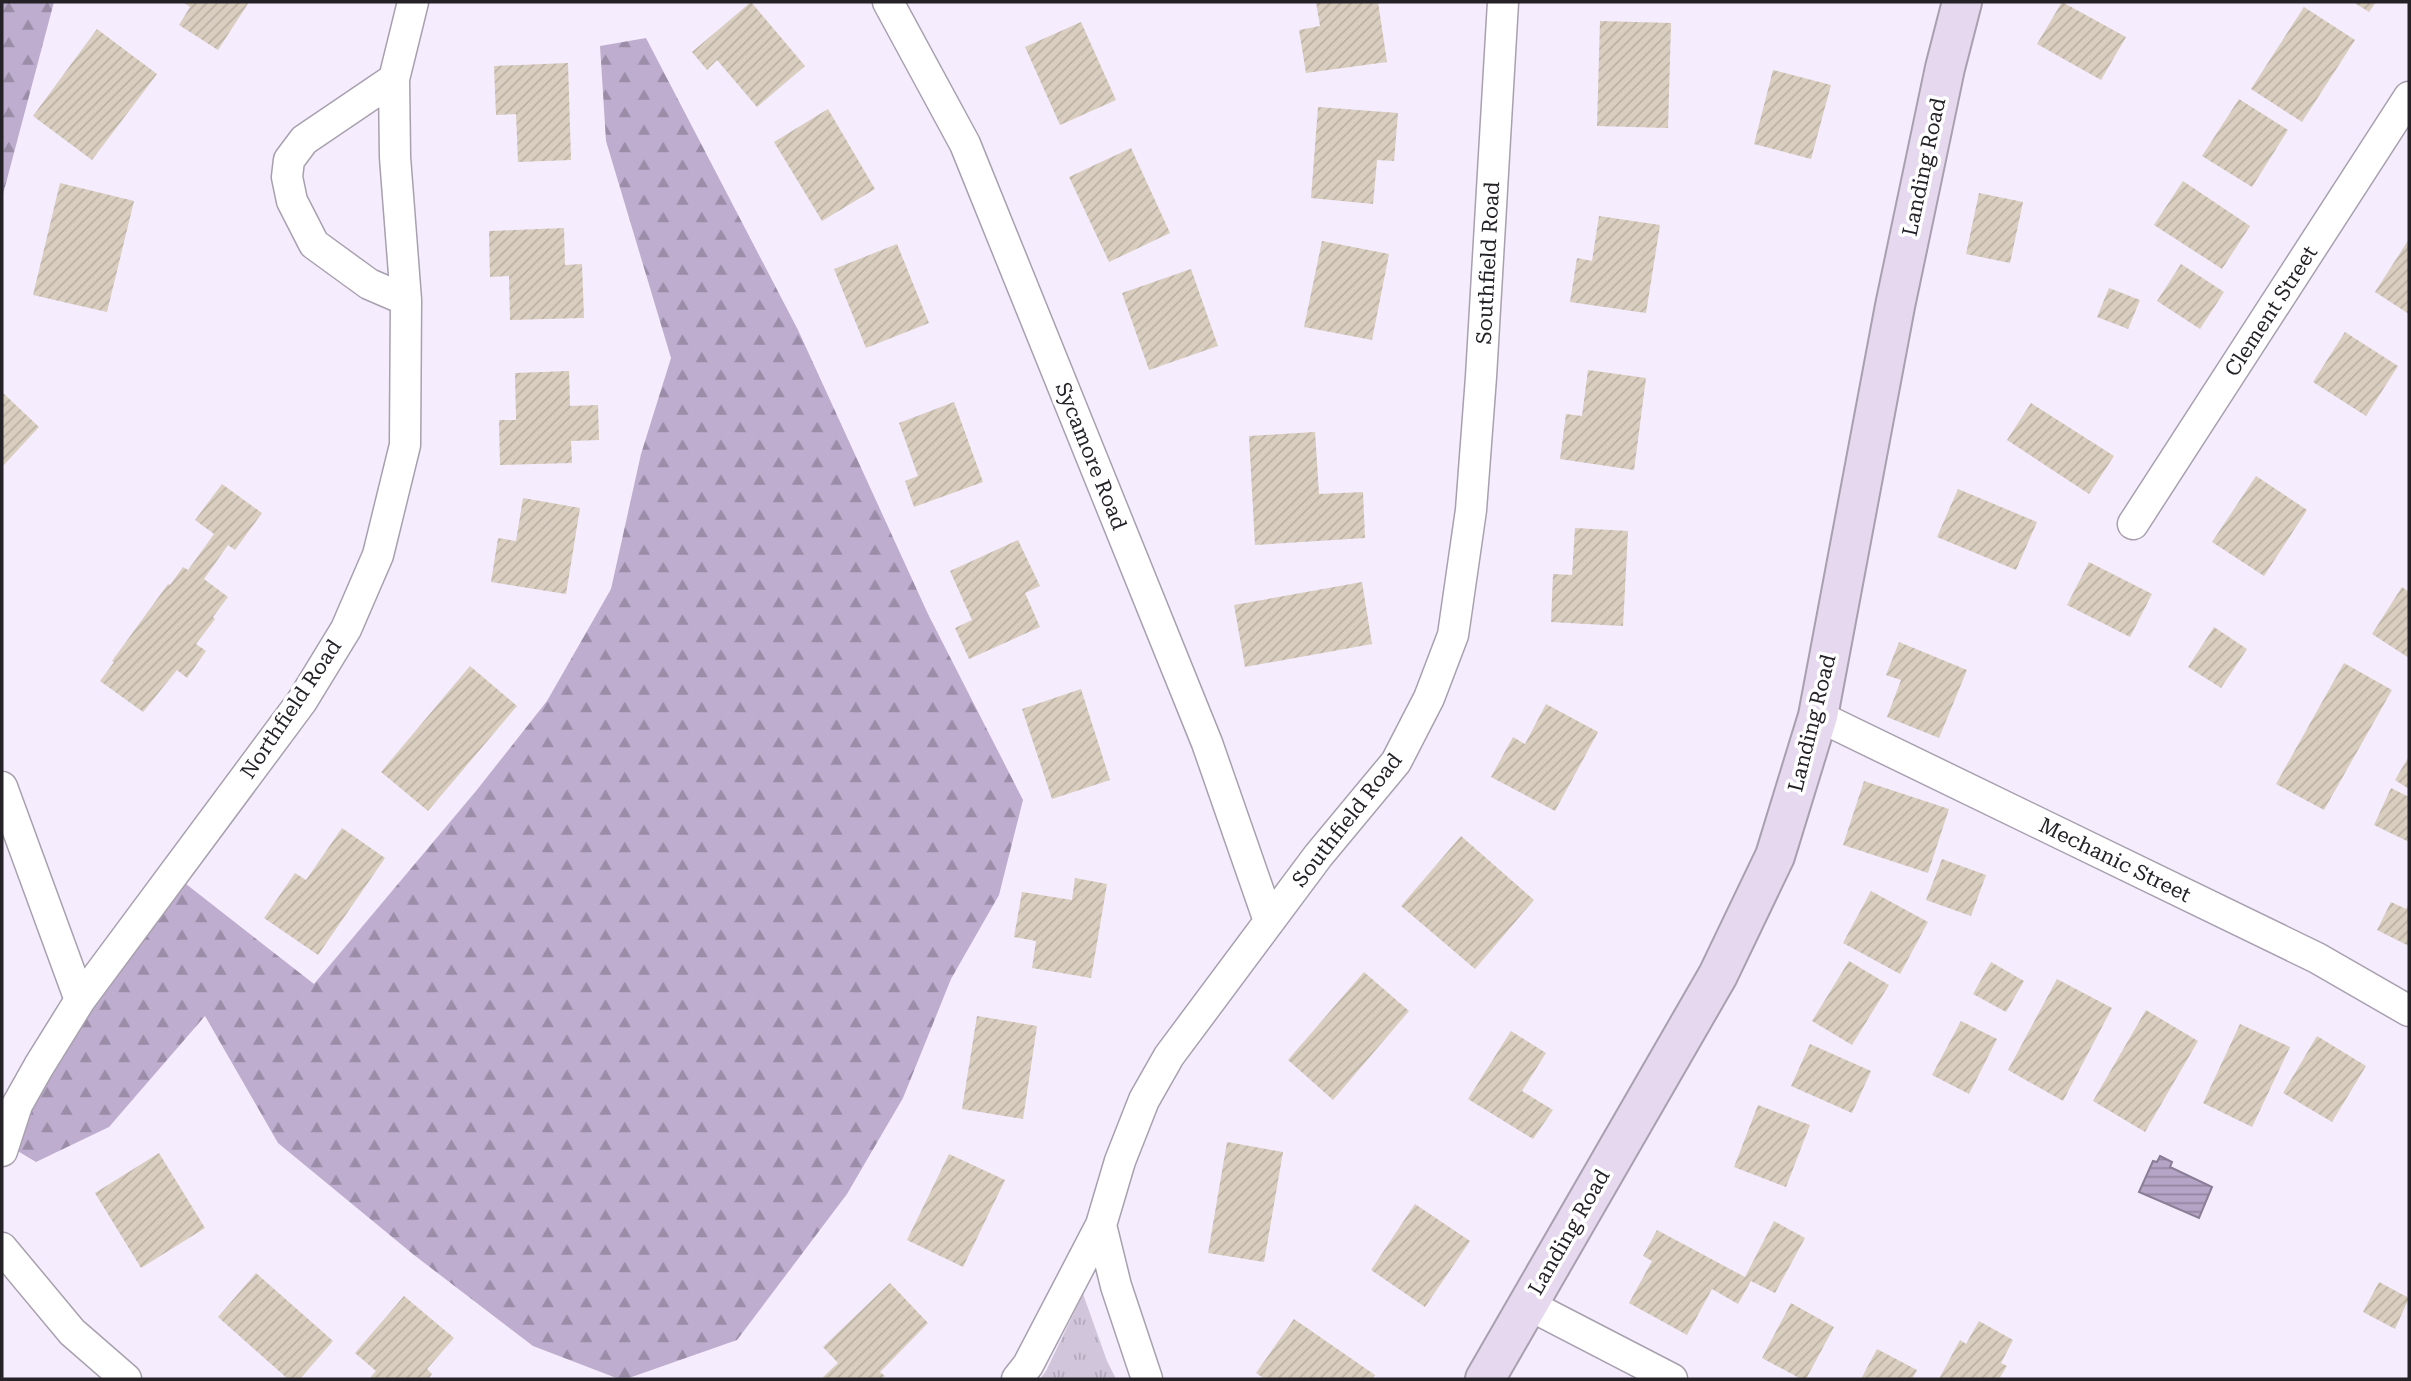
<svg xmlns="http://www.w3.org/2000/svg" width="2411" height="1381" font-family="'Roboto Serif',serif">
  <defs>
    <pattern id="grass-tufts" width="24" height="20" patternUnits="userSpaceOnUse" patternTransform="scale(1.75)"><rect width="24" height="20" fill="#d0c5da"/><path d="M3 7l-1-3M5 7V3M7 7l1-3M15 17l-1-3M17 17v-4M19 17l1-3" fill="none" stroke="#b2a9bb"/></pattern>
    <pattern id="forest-firs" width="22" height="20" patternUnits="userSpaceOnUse" patternTransform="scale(1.75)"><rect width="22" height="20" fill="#bfadcf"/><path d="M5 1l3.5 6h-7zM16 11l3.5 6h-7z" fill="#9b8ca8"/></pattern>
    <pattern id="water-rules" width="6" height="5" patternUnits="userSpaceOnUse" patternTransform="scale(1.75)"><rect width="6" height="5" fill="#b6a4c6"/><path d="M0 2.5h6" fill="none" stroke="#9485a1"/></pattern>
    <pattern id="building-hatch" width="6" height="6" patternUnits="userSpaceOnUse" patternTransform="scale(1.75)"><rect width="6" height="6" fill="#d9cebf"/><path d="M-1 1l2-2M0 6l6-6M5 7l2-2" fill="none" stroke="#bab1a4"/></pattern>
  </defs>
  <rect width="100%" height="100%" fill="#f5ecfd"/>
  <path fill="url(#grass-tufts)" d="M 1083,1294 L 1107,1361 L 1116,1379 L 1040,1379 L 1046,1371 Z"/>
  <path fill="url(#forest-firs)" d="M 2,2 L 54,2 L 2,198 Z
    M 646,38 L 798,330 L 928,614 L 1023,800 L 999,895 L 951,979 L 903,1098 L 847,1194 L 737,1340 L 626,1379 L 619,1379 L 533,1346 L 414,1255 L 278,1143 L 205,1016 L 109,1127 L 36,1162 L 16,1150 L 30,1108 L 84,1018 L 186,884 L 314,984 L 476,791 L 547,701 L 611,589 L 641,454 L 671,358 L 606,141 L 600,46 Z"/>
  <path fill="url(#water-rules)" stroke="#8a7d96" stroke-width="2" d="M 2160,1156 L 2172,1162 L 2170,1167 L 2212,1187 L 2199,1218 L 2139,1192 L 2153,1161 L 2157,1162 Z"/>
  <path fill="url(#building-hatch)" d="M 183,2 L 249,2 L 218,50 L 179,25 L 190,7 Z
    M 751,2 L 805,66 L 757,107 L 717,60 L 707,70 L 692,52 Z
    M 1316,2 L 1378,2 L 1387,62 L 1306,73 L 1299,30 L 1320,26 Z
    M 2062,2 L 2126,37 L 2101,80 L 2037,44 Z
    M 2353,2 L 2376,2 L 2369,12 Z
    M 2304,7 L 2355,40 L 2302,122 L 2251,89 Z
    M 1600,21 L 1671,23 L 1668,128 L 1597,126 Z
    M 1081,22 L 1116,100 L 1060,125 L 1025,47 Z
    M 97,29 L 157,74 L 92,160 L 33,116 Z
    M 568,63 L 571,160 L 518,162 L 516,114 L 496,115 L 494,66 Z
    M 1773,70 L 1831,85 L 1811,159 L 1754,144 Z
    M 2239,99 L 2288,130 L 2252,187 L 2202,156 Z
    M 1318,107 L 1398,113 L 1394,161 L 1377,160 L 1373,204 L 1311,198 Z
    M 828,109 L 875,189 L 822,221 L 774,142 Z
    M 1131,148 L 1170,233 L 1109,262 L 1069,177 Z
    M 2183,181 L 2250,226 L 2222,269 L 2154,225 Z
    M 60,183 L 134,201 L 107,312 L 33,295 Z
    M 1979,193 L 2023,202 L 2010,263 L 1966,254 Z
    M 1599,216 L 1660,225 L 1646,313 L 1570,302 L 1577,258 L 1592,261 Z
    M 564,228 L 565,265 L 582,264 L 584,318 L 510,320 L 509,276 L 490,277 L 489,231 Z
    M 2409,239 L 2409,314 L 2375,292 Z
    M 1322,241 L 1389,254 L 1372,340 L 1304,327 Z
    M 897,244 L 929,323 L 866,348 L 834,269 Z
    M 2181,264 L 2224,292 L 2200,329 L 2157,301 Z
    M 1191,269 L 1218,346 L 1149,370 L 1122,293 Z
    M 2109,288 L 2140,300 L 2128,329 L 2097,317 Z
    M 2345,332 L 2398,366 L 2366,416 L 2313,382 Z
    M 1588,370 L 1646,378 L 1634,470 L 1560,459 L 1566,414 L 1582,416 Z
    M 569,371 L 570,406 L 598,405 L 599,440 L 571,441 L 572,463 L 500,465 L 499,420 L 516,420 L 515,373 Z
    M 2,392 L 39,427 L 2,467 Z
    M 954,402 L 983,482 L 914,507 L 905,481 L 918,476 L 899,423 Z
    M 2031,403 L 2114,456 L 2089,494 L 2007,440 Z
    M 1315,432 L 1319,494 L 1363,492 L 1365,538 L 1255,545 L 1249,436 Z
    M 2256,476 L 2307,510 L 2264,576 L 2212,542 Z
    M 222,484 L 262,513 L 235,550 L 228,545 L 204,579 L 228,597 L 213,617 L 215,619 L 196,644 L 206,651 L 187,678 L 177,670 L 143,712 L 100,681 L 114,662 L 112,661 L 168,584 L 170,585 L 183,567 L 188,570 L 214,534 L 195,520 Z
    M 1958,489 L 2037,522 L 2016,570 L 1937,537 Z
    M 523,498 L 580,508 L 566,594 L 491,582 L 498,538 L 516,541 Z
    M 1575,528 L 1628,531 L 1623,626 L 1551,622 L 1553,574 L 1572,575 Z
    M 1018,540 L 1040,586 L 1025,593 L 1040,627 L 969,659 L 955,628 L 972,620 L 950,571 Z
    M 2089,562 L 2152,594 L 2130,637 L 2067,605 Z
    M 1362,582 L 1372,644 L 1245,667 L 1234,605 Z
    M 2402,587 L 2409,592 L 2409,658 L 2372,634 Z
    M 2214,627 L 2247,649 L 2221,688 L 2188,667 Z
    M 1899,642 L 1967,670 L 1939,738 L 1887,717 L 1901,680 L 1886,675 Z
    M 2344,663 L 2392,690 L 2324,810 L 2276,784 Z
    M 470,666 L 517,706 L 428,811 L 381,772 Z
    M 1081,689 L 1110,780 L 1052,799 L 1022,709 Z
    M 1546,704 L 1598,732 L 1555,811 L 1491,777 L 1513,737 L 1525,744 Z
    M 2409,756 L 2409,789 L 2395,780 Z
    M 1864,781 L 1949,809 L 1928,873 L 1843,845 Z
    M 2391,788 L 2409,797 L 2409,842 L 2374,825 Z
    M 342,828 L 385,858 L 318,955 L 264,918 L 295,873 L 306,880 Z
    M 1461,836 L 1534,900 L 1475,969 L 1401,906 Z
    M 1942,859 L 1986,875 L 1971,916 L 1926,900 Z
    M 1075,878 L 1107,884 L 1091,978 L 1032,968 L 1036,941 L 1014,937 L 1022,892 L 1072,900 Z
    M 1871,891 L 1928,922 L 1900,974 L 1843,943 Z
    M 2391,902 L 2406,909 L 2409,903 L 2409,946 L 2377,930 Z
    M 1849,961 L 1889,985 L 1852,1045 L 1812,1021 Z
    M 1991,962 L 2024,981 L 2006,1012 L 1973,994 Z
    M 1364,972 L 1409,1011 L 1333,1100 L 1288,1060 Z
    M 2057,979 L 2112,1008 L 2063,1101 L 2008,1070 Z
    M 2146,1010 L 2198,1041 L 2145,1132 L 2093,1101 Z
    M 977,1016 L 1037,1026 L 1023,1119 L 962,1109 Z
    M 1961,1021 L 1997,1039 L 1969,1094 L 1932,1075 Z
    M 2240,1024 L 2290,1047 L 2252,1127 L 2203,1103 Z
    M 1511,1031 L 1546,1053 L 1522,1091 L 1553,1110 L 1533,1139 L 1468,1099 Z
    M 2317,1036 L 2366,1066 L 2332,1122 L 2283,1093 Z
    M 1810,1044 L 1871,1071 L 1852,1113 L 1791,1086 Z
    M 1758,1105 L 1810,1125 L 1786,1187 L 1734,1167 Z
    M 1227,1142 L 1283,1152 L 1264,1262 L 1208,1253 Z
    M 159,1153 L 205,1228 L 141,1268 L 95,1193 Z
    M 949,1154 L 1005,1180 L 963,1267 L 907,1240 Z
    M 1415,1204 L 1470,1241 L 1425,1307 L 1371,1270 Z
    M 1774,1221 L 1805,1238 L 1775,1293 L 1751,1281 L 1738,1304 L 1712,1289 L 1687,1335 L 1629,1303 L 1652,1261 L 1643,1256 L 1657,1230 L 1745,1277 Z
    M 256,1273 L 333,1341 L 300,1379 L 288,1379 L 218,1317 Z
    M 2379,1282 L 2409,1298 L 2395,1329 L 2363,1312 Z
    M 890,1283 L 928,1323 L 880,1372 L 885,1376 L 881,1379 L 825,1379 L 823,1377 L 838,1363 L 823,1347 Z
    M 404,1296 L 454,1338 L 427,1369 L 432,1374 L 428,1379 L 369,1379 L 376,1371 L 355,1353 Z
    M 1791,1303 L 1834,1327 L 1806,1379 L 1801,1379 L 1762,1358 Z
    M 1294,1319 L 1375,1375 L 1372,1379 L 1265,1379 L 1256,1373 Z
    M 1979,1321 L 2013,1340 L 2001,1363 L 2007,1366 L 1999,1379 L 1939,1379 L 1960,1340 L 1966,1344 Z
    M 1877,1349 L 1917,1370 L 1912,1379 L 1861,1379 Z"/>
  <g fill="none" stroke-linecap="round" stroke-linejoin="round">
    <defs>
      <path id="street" d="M 888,2 L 965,144 L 1207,743 L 1269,921
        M 394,79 L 304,140 L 289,160 L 287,177 L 292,201 L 314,244 L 369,284 L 406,300
        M 2133,524 L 2409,97
        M 1818,716 L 2317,958 L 2409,1011
        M 2,787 L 80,1000
        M 2,1151 L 17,1105 L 39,1066 L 80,1000 L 302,701 L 346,629 L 378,555 L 405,445 L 406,300 L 395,157 L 394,79 L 413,2
        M 2,1248 L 72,1332 L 126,1379
        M 1527,1304 L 1672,1379
        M 1017,1379 L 1028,1365 L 1101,1225
        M 1147,1379 L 1116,1286 L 1101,1225 L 1120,1161 L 1144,1100 L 1169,1056 L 1318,856 L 1396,762 L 1429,698 L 1453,635 L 1471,510 L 1481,377 L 1503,2"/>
      <path id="secondary" d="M 1485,1379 L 1718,975 L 1775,856 L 1818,716 L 1895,306 L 1945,68 L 1962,2"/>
    </defs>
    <use href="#street" stroke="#a8a0af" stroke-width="33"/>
    <use href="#secondary" stroke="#a8a0af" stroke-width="42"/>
    <use href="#street" stroke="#fff" stroke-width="30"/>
    <use href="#secondary" stroke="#e6d9ef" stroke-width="38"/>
  </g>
  <g text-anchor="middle" stroke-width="7" stroke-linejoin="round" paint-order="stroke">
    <g font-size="21" fill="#242127" stroke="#fff">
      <text transform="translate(1924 167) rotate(-78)" y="7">Landing Road</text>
      <text transform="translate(1488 263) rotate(-87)" y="7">Southfield Road</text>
      <text transform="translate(2271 311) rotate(-57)" y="7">Clement Street</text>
      <text transform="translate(1091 456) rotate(68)" y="7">Sycamore Road</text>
      <text transform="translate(291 709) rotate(-56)" y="7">Northfield Road</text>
      <text transform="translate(1812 723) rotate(-76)" y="7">Landing Road</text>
      <text transform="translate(1347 820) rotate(-52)" y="7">Southfield Road</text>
      <text transform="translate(2115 860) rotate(26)" y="7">Mechanic Street</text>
      <text transform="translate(1569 1232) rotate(-60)" y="7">Landing Road</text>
    </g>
  </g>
  <rect width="2411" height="1381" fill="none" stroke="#242127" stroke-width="7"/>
</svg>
